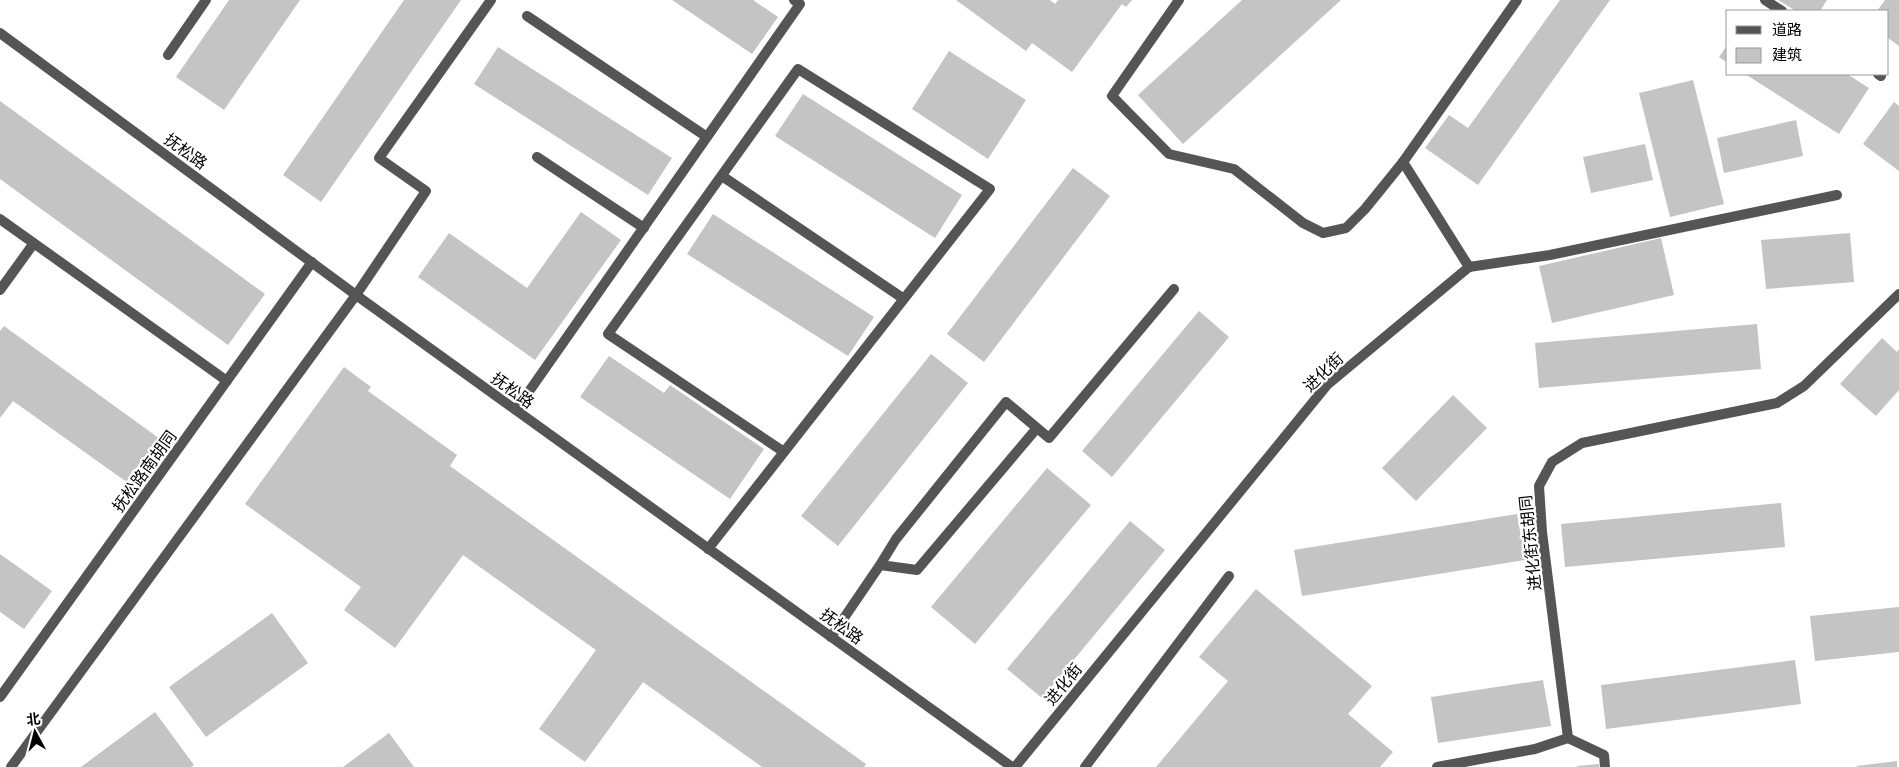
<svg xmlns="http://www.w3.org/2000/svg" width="1899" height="767" font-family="Raleway,'Noto Sans SC',sans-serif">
  <rect width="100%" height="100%" fill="#fff"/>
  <path fill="#c4c4c4" d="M 229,0 L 300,0 L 224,110 L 176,77 Z
    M 404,0 L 461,0 L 321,202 L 283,175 Z
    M 672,0 L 753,0 L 778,17 L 752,54 Z
    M 956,0 L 1050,0 L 1055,4 L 1058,0 L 1132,0 L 1126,7 L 1122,4 L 1072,72 L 1032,43 L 1026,51 Z
    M 1242,0 L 1341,0 L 1183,144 L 1138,95 Z
    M 1560,0 L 1610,0 L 1478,185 L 1425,148 L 1449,115 L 1468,128 Z
    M 1778,0 L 1827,0 L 1820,11 L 1796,11 Z
    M 1885,0 L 1899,0 L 1899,46 L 1888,38 L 1888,11 L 1877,11 Z
    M 1728,44 L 1728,63 L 1719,57 Z
    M 498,47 L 672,158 L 648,195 L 474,84 Z
    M 949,51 L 1026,100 L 988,159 L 912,109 Z
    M 1745,74 L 1847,74 L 1869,88 L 1839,134 Z
    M 1693,80 L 1724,204 L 1670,217 L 1639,93 Z
    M 803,94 L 962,195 L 935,238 L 775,136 Z
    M 0,101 L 265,294 L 228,345 L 0,179 Z
    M 1894,102 L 1899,106 L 1899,171 L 1863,144 Z
    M 1796,120 L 1803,156 L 1724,173 L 1717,138 Z
    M 1645,144 L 1653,180 L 1591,193 L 1583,157 Z
    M 1073,168 L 1110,196 L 984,362 L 947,334 Z
    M 581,212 L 621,240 L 535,360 L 418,277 L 449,233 L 527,288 Z
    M 713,214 L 874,317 L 848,356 L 687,254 Z
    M 1850,233 L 1854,282 L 1766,289 L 1761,240 Z
    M 1661,238 L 1674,295 L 1552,323 L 1539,266 Z
    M 1199,311 L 1229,337 L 1112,477 L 1082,451 Z
    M 1757,324 L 1761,369 L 1539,388 L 1535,343 Z
    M 4,326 L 160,439 L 128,483 L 13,401 L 0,418 L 0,331 Z
    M 1882,338 L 1897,352 L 1899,349 L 1899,390 L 1876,416 L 1840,384 Z
    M 931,354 L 968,383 L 838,546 L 801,516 Z
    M 609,356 L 664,393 L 670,385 L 764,449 L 730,499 L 580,397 Z
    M 344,367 L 371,387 L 368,391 L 457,455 L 450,466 L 866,764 L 864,767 L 762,767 L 643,682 L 585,762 L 539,729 L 596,650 L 463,555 L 395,648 L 344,610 L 361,587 L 245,504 Z
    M 1453,395 L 1487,428 L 1416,501 L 1382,468 Z
    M 1047,468 L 1091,505 L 975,644 L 931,607 Z
    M 1781,503 L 1785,547 L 1565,567 L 1561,524 Z
    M 1517,514 L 1525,560 L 1302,596 L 1294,550 Z
    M 1130,521 L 1165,550 L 1042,698 L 1007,669 Z
    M 0,554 L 52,591 L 24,629 L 0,612 Z
    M 1256,589 L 1372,686 L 1348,714 L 1393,752 L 1380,767 L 1156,767 L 1228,681 L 1199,657 Z
    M 1899,607 L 1899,652 L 1815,661 L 1810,616 Z
    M 272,613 L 308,663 L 206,737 L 169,687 Z
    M 1795,660 L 1801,704 L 1606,729 L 1601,685 Z
    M 1543,680 L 1551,726 L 1438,743 L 1431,697 Z
    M 155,712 L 194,765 L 191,767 L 81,767 Z
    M 389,733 L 414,767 L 343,767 Z
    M 1897,761 L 1897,767 L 1857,767 L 1857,766 Z
    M 1599,764 L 1599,767 L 1577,767 L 1577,766 Z"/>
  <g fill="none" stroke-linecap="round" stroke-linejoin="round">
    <path stroke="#555" stroke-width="10" d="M 1179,0 L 1112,96 L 1169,154 L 1234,169 L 1303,223 L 1323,233 L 1346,228 L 1365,209 L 1403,162
      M 1765,0 L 1782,11
      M 527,16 L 707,137
      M 168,55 L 206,0
      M 1878,74 L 1881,76
      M 537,157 L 644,228
      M 722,176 L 904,299
      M 0,219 L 227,381
      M 1469,267 L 1550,255 L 1837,195
      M 0,290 L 34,243
      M 516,410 L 800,4 L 794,0
      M 708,549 C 802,429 896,309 990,189 L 798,69 L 608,334 L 784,452
      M 880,565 L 917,570 L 1037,428
      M 831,637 L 880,565 L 896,539 L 1006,402 L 1049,438 L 1174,289
      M 0,697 L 312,262
      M 1568,738 L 1604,755 L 1605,767
      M 11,767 L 356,295 L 426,191 L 379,158 L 491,0
      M 1085,767 L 1229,576"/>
    <path stroke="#555" stroke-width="10" d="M 1015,767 L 1327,385 L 1469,267 L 1403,162 L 1517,0
      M 1437,767 L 1535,749 L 1568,738 L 1542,532 L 1539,486 L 1552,462 L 1582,443 L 1777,403 L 1804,386 L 1899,294"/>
    <path stroke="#555" stroke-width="10" d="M 0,33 L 356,295 L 1012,767"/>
  </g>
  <g text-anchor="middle" stroke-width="4.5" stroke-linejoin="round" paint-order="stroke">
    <g font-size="16" fill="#000" stroke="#fff">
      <text transform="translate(186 151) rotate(36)" y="6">抚松路</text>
      <text transform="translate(1323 372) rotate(-44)" y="6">进化街</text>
      <text transform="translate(513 390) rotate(36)" y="6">抚松路</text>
      <text transform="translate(144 471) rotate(-54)" y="6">抚松路南胡同</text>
      <text transform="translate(1530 543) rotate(-96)" y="6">进化街东胡同</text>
      <text transform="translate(842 626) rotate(36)" y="6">抚松路</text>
      <text transform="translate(1063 684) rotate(-51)" y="6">进化街</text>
    </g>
  </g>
  <rect x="1726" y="10" width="162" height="65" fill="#ffffff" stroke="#999999"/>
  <rect x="1736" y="26" width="25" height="8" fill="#555555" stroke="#999999"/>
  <text x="1772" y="35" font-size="15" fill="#000000">道路</text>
  <rect x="1736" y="48" width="25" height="15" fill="#c4c4c4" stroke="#999999"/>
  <text x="1772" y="60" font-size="15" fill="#000000">建筑</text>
  <g transform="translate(35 732) rotate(353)" stroke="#ffffff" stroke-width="4" paint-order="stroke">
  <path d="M0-4L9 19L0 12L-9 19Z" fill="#000000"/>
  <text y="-8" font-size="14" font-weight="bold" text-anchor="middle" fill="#000000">北</text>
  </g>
</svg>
